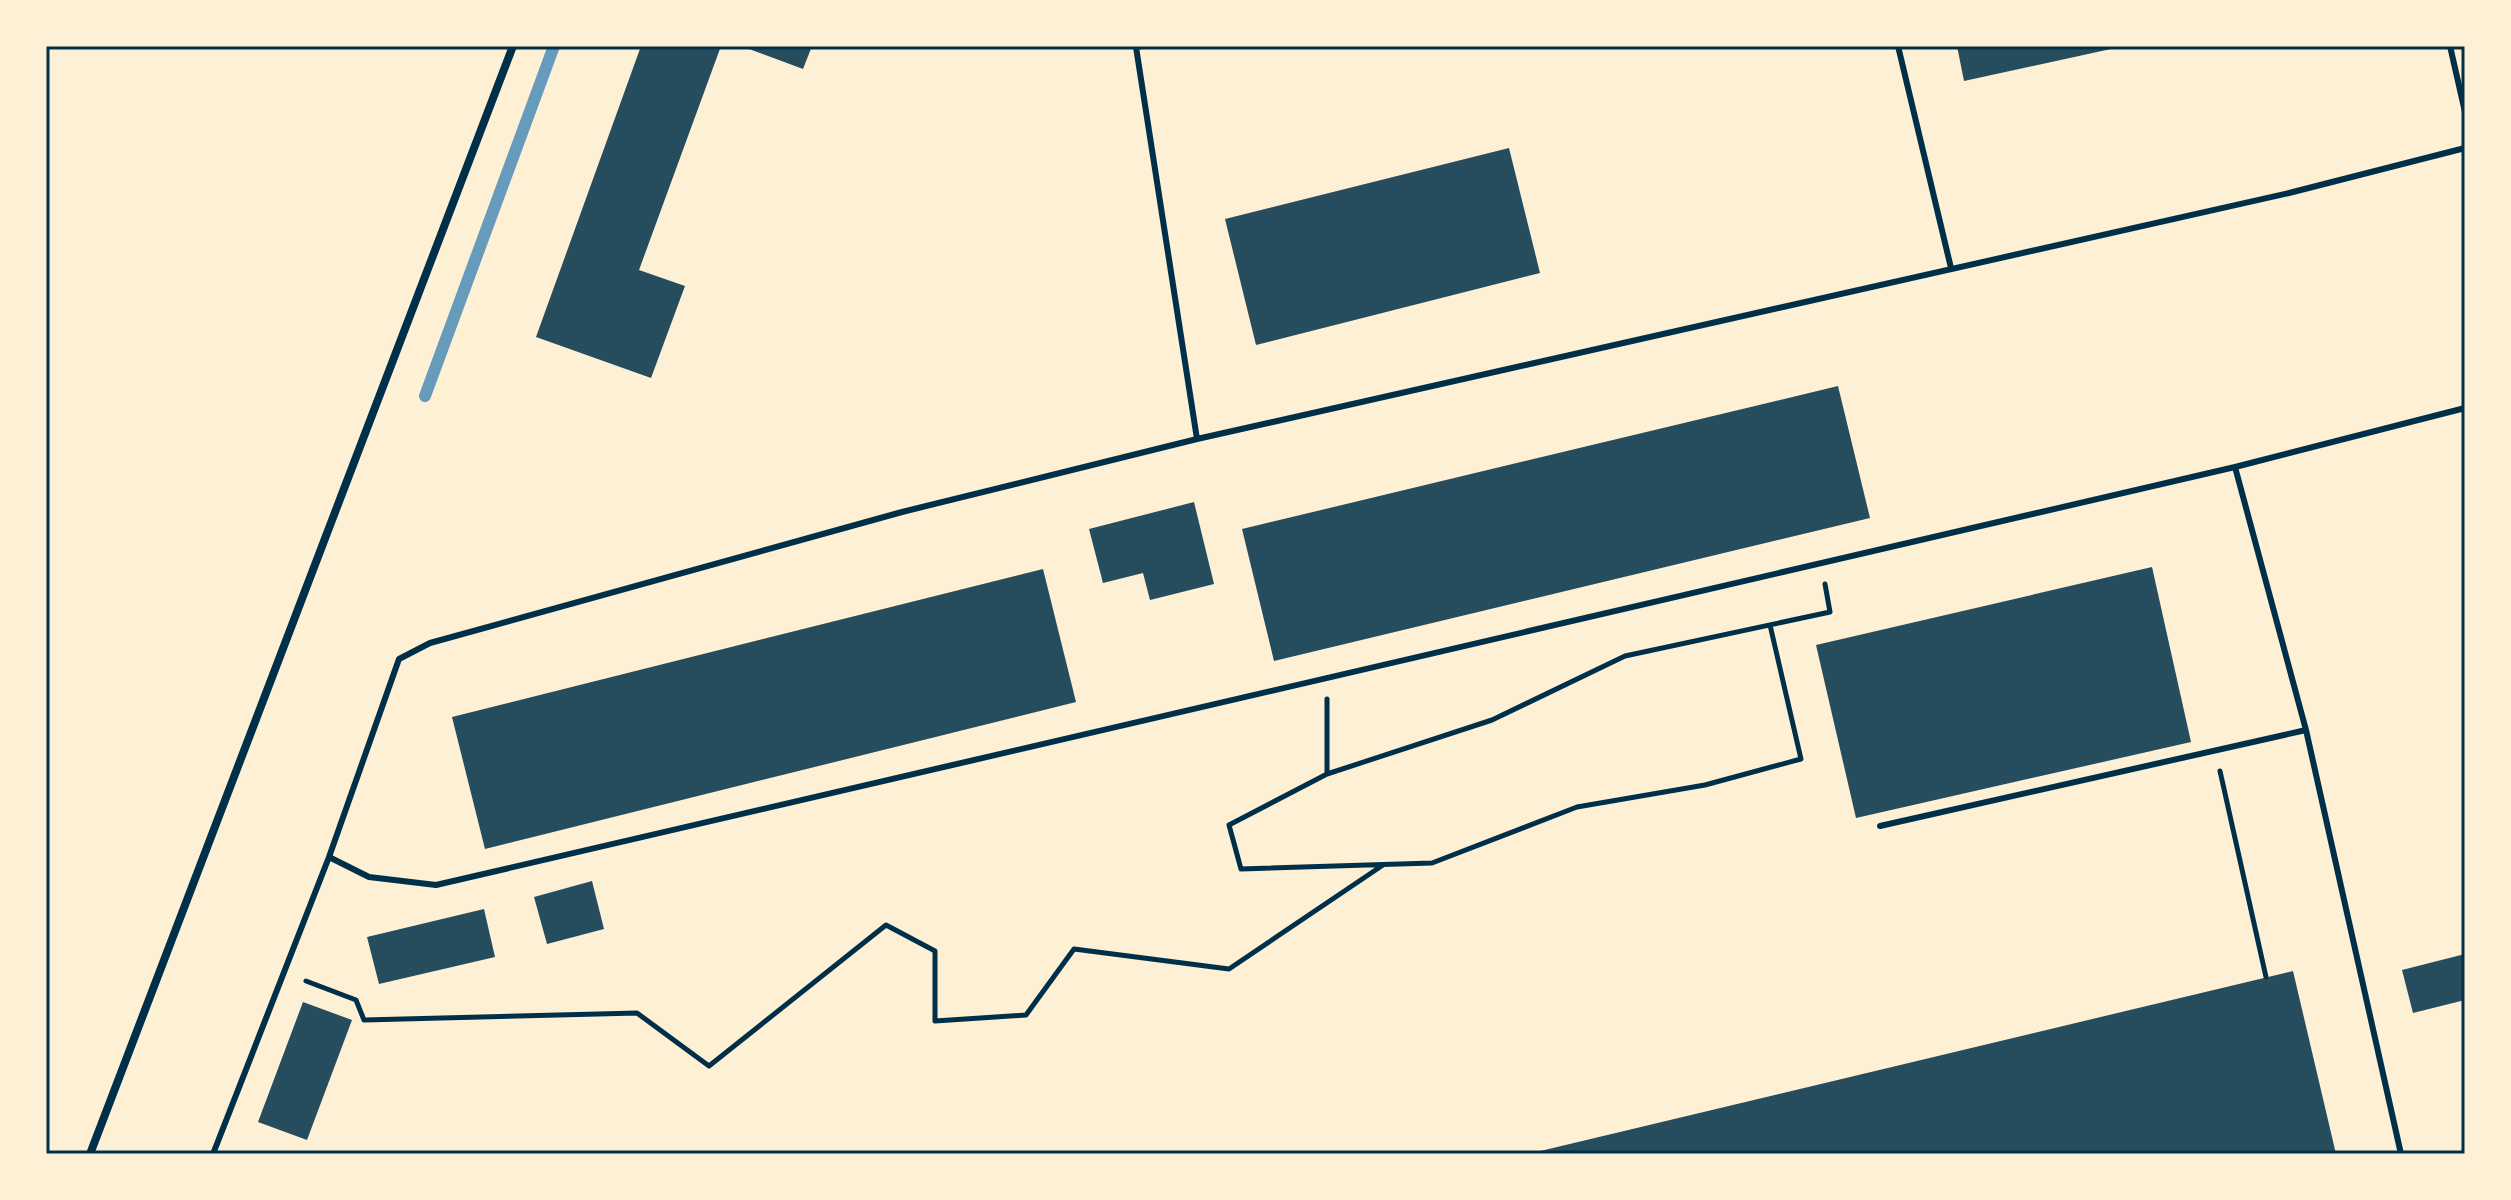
<svg xmlns="http://www.w3.org/2000/svg" width="2511" height="1200" font-family="'Roboto Condensed',sans-serif">
  <rect width="100%" height="100%" fill="#fdf0d5"/>
  <g fill="none" stroke-linecap="round" stroke-linejoin="round">
    <path stroke="#669bbc" stroke-width="12" d="M 425,396 L 554,46"/>
  </g>
  <path fill="#264d5e" d="M 641,46 L 721,46 L 639,270 L 685,286 L 651,378 L 536,337 Z
    M 741,46 L 812,46 L 803,69 Z
    M 1957,46 L 2120,46 L 2120,47 L 1964,81 Z
    M 1509,148 L 1540,273 L 1256,345 L 1225,219 Z
    M 1838,386 L 1870,518 L 1274,661 L 1242,529 Z
    M 1194,502 L 1214,584 L 1150,600 L 1143,573 L 1103,583 L 1089,529 Z
    M 2152,567 L 2191,742 L 1856,818 L 1816,645 Z
    M 1043,569 L 1076,702 L 485,849 L 452,717 Z
    M 592,881 L 604,929 L 547,944 L 534,897 Z
    M 484,909 L 495,957 L 379,984 L 367,937 Z
    M 2465,954 L 2465,1000 L 2413,1013 L 2402,970 Z
    M 2293,971 L 2336,1154 L 1532,1154 L 1532,1153 Z
    M 303,1002 L 352,1020 L 307,1140 L 258,1122 Z"/>
  <g fill="none" stroke-linecap="round" stroke-linejoin="round">
    <path stroke="#003049" stroke-width="5" d="M 1327,699 L 1327,774 L 1492,720 L 1625,656 L 1830,612 L 1825,584
      M 2220,771 L 2266,977
      M 1327,774 L 1229,825 L 1241,869 L 1432,863 L 1577,807 L 1705,785 L 1801,759 L 1770,625
      M 306,981 L 356,1000 L 364,1020 L 637,1013 L 709,1066 L 886,925 L 935,951 L 935,1021 L 1026,1015 L 1074,949 L 1229,969 L 1383,865"/>
    <path stroke="#003049" stroke-width="6" d="M 1143,46 L 1136,47 L 1197,439
      M 1898,46 L 1951,268
      M 2450,46 L 2465,112
      M 2235,467 L 2306,730 L 2401,1154
      M 1880,826 L 2306,730
      M 329,857 L 369,877 L 436,885 L 2235,467 L 2465,408
      M 213,1154 L 329,857 L 399,659 L 430,643 L 902,512 L 1197,439 L 2289,193 L 2465,148"/>
    <path stroke="#003049" stroke-width="8" d="M 90,1154 L 513,46"/>
  </g>
  <rect width="2511" height="1200" fill="none" stroke="#fdf0d5" stroke-width="96"/>
  <rect x="48" y="48" width="2415" height="1104" fill="none" stroke="#003049" stroke-width="3"/>
</svg>
